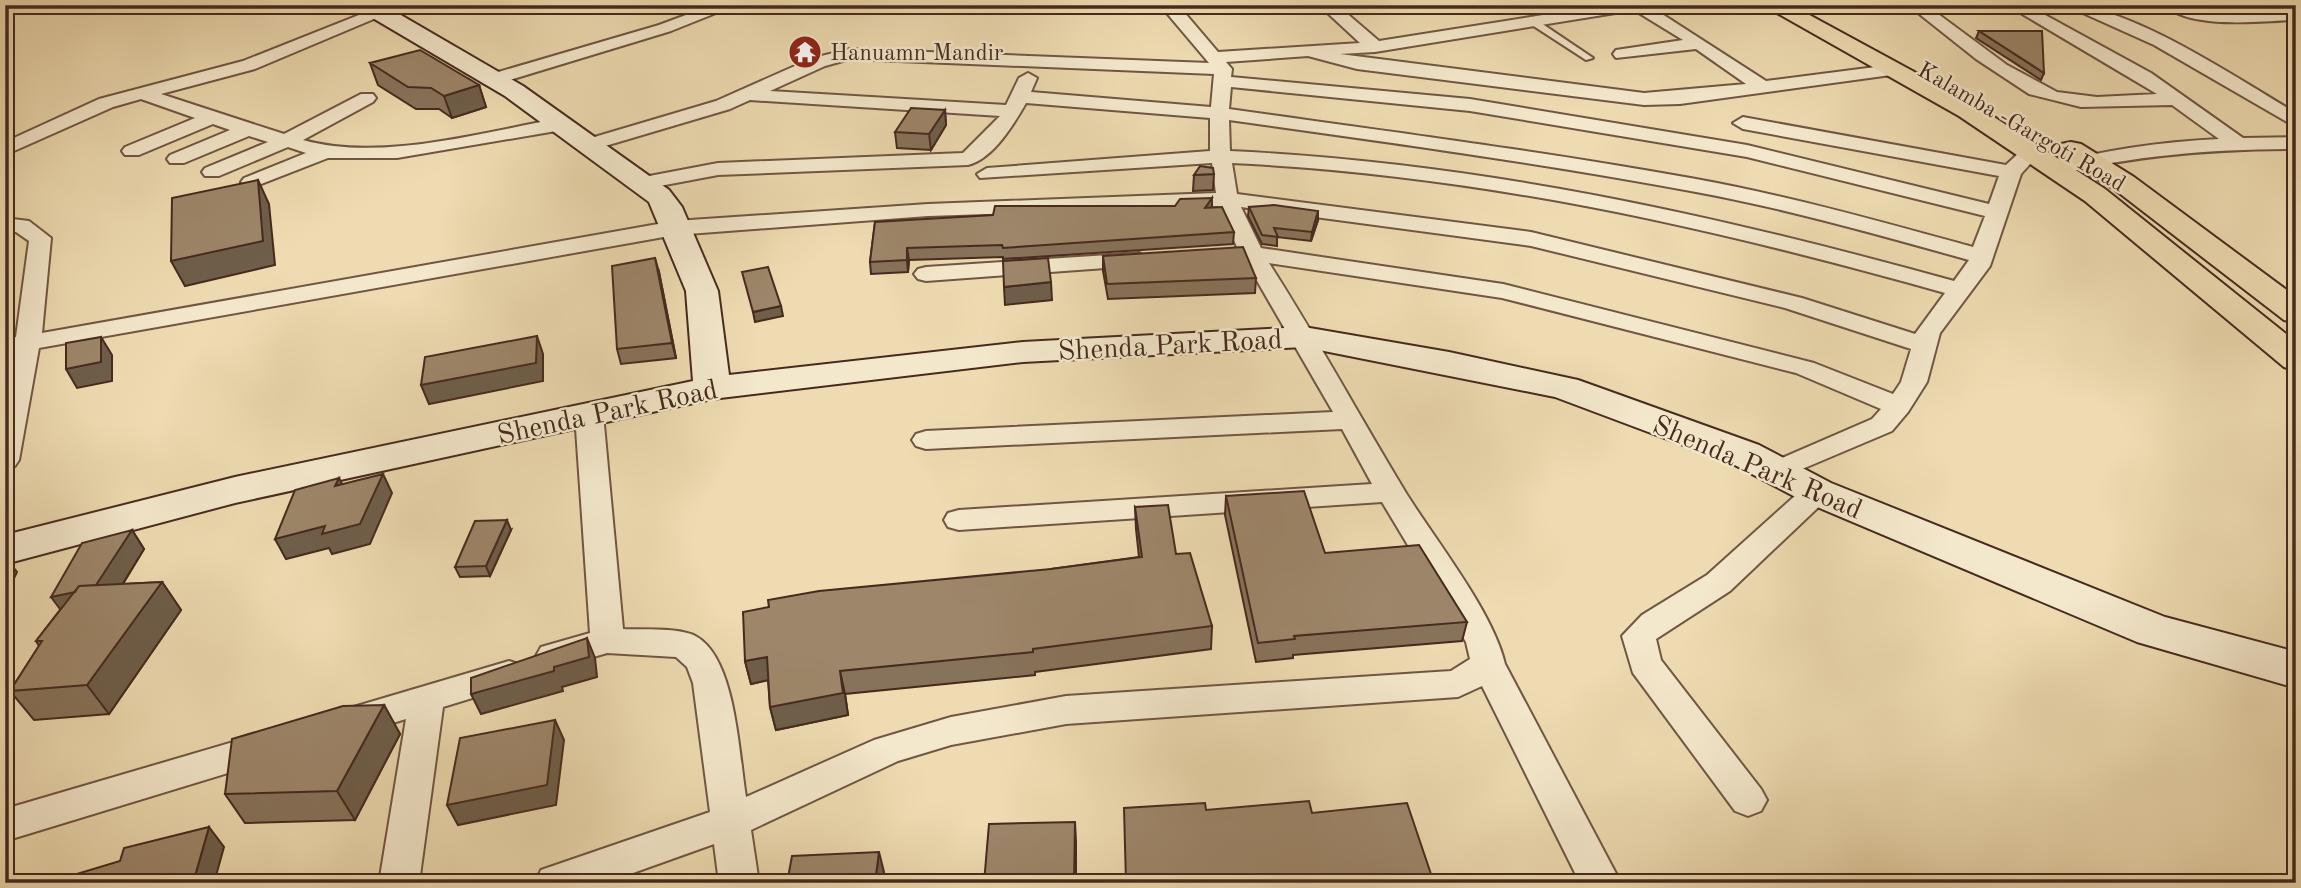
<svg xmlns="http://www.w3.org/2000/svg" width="2301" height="888" font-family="'Old Standard TT',serif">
  <rect width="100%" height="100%" fill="#eedbb1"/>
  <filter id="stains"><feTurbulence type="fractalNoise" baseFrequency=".00286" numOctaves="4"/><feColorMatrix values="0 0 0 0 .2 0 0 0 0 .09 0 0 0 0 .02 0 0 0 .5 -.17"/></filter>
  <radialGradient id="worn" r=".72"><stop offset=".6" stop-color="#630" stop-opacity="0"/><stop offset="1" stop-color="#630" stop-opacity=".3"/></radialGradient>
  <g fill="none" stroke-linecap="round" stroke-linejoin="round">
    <defs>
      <path id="lane" d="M 1529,19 L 1535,19 L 1593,58 L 1586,60 L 1529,23 Z"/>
      <path id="street" d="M 384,5 L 407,5 L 255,69 L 161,94 L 284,134 L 361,94 L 373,94 L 376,98 L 373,102 L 303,140 C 381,162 483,132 562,118 L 572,124 L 562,130 L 397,158 L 328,158 L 251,188 L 241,182 L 244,178 L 306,153 L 288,147 L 219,176 L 205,176 L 202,172 L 205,168 L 268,142 L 249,136 L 184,163 L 170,163 L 167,159 L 170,155 L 230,130 L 213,124 L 139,155 L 125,155 L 122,151 L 125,147 L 195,118 L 141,99 L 113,107 L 5,155 L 5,142 L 99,99 L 243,61 Z
        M 713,5 L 736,5 L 671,31 L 500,83 L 488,83 L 485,79 L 488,75 L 659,25 Z
        M 1160,5 L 1178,5 L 1218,52 L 1360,43 L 1319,5 L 1337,5 L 1379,41 L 1606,5 L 1648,5 L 1766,81 L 1891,65 L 1900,70 L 1891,75 L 1680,104 L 1644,105 L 1357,69 L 1308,56 L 1226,62 L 1232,69 L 1231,77 L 1470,99 L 1747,145 L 1989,204 L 1999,176 L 1743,129 L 1733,123 L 1743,117 L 2006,165 L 2023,149 L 2030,147 L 2040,153 L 2021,174 L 1990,266 L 1940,333 L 1927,382 L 1908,412 L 1892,431 L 1776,480 L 1766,477 L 1762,471 L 1766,465 L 1872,419 L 1881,409 L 1796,373 L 1502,298 L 1269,263 C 1317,338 1360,417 1406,493 C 1436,541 1493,612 1505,664 L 1621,883 L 1580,883 L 1482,686 L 1458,697 L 1066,724 L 951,745 L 898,761 L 751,830 L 759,883 L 719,883 L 714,844 L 605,883 L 535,883 L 541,870 L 710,812 L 693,683 L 687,667 L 676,657 L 607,653 L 553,669 L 541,665 L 536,656 L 541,647 L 590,633 L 575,414 L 579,408 L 599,408 L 603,414 L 623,629 C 641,630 682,627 697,637 C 736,660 739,755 746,797 L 874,740 L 951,717 L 1066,696 L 1451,671 L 1470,659 L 1466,642 L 1382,502 L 959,530 L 948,527 L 944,520 L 948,513 L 959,510 L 1372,484 L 1342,429 L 926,449 L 916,446 L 912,440 L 916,434 L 926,431 L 1333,412 L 1245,260 L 1231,258 L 1228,253 L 1237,247 L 1219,206 L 928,216 L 675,235 L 39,348 L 19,460 L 15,466 L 5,469 L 5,391 L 13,353 L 5,355 L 5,339 L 16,337 L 29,241 L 16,232 L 5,232 L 5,218 L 29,221 L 51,238 L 42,333 L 675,221 L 928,204 L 1216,193 L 1212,163 L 980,178 L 977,174 L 987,168 L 1210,151 L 1210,118 L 1026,103 C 1014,124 993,159 968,165 L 718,175 L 644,189 L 634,183 L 644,177 L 718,163 L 963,153 L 1000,116 L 750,100 L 730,109 L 595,149 L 581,149 L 578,145 L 581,141 L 716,101 L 813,58 L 850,49 L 1209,63 ZM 1634,10 L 1683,40 L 1616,50 L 1613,54 L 1616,58 L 1696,49 L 1746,84 L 1644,93 L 1340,54 L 1375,52 ZM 850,59 L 1214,74 L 1211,107 L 1031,92 L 1037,78 L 1028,73 L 1019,78 L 1006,105 L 770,91 L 825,66 ZM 1231,87 L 1470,111 L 1747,157 L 1985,216 L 1973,247 C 1882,222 1789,196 1696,179 C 1541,151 1385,131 1229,109 ZM 1229,120 C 1385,142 1541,163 1696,192 C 1788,209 1879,235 1969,260 L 1954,281 C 1712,214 1482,163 1230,151 ZM 1232,163 C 1480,175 1707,226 1945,293 L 1915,334 L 1802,298 L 1531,232 L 1237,194 ZM 1241,207 L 1531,246 L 1785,308 L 1911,349 L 1901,382 L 1893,394 L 1814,363 L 1503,284 L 1261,248 Z
        M 1908,5 L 1926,5 L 2007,65 L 2057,92 L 2097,97 L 2157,94 L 2007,5 L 2027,5 L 2151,73 L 2243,138 L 2296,137 L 2296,149 C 2214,149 2135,155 2055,175 L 2048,173 L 2045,169 L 2048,165 C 2104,150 2160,142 2219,139 L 2172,105 L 2081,107 L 2029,94 L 1976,59 Z
        M 2065,5 C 2130,5 2238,79 2296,113 L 2296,127 L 2154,45 Z
        M 2165,5 L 2234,12 L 2296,10 L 2296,20 C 2263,21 2190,30 2165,5 Z
        M 1139,253 L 1150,260 L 1147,265 L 926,281 L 918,279 L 914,274 L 918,269 L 926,267 Z
        M 1817,483 L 1827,485 L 1832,492 L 1827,499 L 1730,591 L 1656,639 L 1661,660 L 1761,789 L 1767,800 L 1761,811 L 1748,816 L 1735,811 L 1633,673 L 1622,636 L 1642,615 L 1707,575 L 1807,485 Z
        M 509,661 L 521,665 L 526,674 L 521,683 L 443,707 L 419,883 L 379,883 L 406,719 L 353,735 L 340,731 L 335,721 L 340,711 Z
        M 264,733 L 277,738 L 282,748 L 277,758 L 5,841 L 5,809 Z"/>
      <path id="secondary" d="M 345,5 L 387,7 L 523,86 L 669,190 L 682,207 L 718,291 L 729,375 L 1023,342 L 1304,327 L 1449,352 L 1578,380 L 1759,445 L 1831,483 L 2165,617 L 2296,652 L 2296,688 L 2137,642 L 1803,501 L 1731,463 L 1555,397 L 1304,347 L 1023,362 L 712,399 L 235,503 L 5,564 L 5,535 L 235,477 L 693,381 L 686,291 L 649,202 L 505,96 L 371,17 L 348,10 Z"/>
      <path id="primary" d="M 1763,5 L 1791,5 L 1977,106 L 2105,189 L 2296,342 L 2296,371 L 2284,367 L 2085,201 L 1959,116 Z
        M 2071,142 L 2081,144 L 2134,177 L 2296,297 L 2296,323 L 2284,320 L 2114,189 L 2061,156 L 2057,150 L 2061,144 Z"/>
    </defs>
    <use href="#lane" stroke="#705643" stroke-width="4"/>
    <use href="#street" stroke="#705643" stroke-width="4"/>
    <use href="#secondary" stroke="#462a1e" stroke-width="4"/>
    <use href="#primary" stroke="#462a1e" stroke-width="4"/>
    <use href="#lane" fill="#f4e8cc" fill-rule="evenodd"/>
    <use href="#street" fill="#f4e8cc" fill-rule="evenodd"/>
    <use href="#secondary" fill="#f4e8cc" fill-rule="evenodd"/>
    <use href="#primary" fill="#eedbb1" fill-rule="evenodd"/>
  </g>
  <path fill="#87735b" stroke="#462a1e" stroke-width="2" d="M 1979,31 L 2044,73 L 2041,80 L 1976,38 Z
    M 370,63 L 479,85 L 486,107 L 452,118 L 439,109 L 416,109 L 378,85 Z
    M 945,110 L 946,125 L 931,150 L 897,148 L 895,132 Z
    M 1214,174 L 1213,190 L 1193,191 L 1194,175 Z
    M 1249,207 L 1318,220 L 1311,241 L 1277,237 L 1277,246 L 1262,244 L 1248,216 Z
    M 1212,208 L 1234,232 L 1233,244 L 1003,259 L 1003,257 L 909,260 L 908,272 L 871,274 L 870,262 L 875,222 Z
    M 1103,256 L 1256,278 L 1255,293 L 1108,299 L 1103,271 Z
    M 659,272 L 676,358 L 621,364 L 617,349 Z
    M 1226,496 L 1325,553 L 1467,622 L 1462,641 L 1293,655 L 1293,658 L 1256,662 L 1225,515 Z
    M 1135,507 L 1176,554 L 1212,626 L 1211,649 L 1035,672 L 1035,675 L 845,694 L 848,715 L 776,730 L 770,707 L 768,680 L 751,684 L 745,661 L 1051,569 L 1139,557 L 1136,529 Z
    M 132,530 L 144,549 L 123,584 L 162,582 L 181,610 L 109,714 L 34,720 L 10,691 L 39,646 L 36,641 L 60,610 Z
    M 511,530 L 490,576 L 460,577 L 455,567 Z
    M 384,705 L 400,734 L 355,820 L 245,823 L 225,794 Z"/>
  <path fill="#6e5e4a" stroke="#462a1e" stroke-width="2" d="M 479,85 L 486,107 L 452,118 L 444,96 Z
    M 945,110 L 946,125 L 931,150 L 929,134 Z
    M 258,180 L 269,204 L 275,265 L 185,286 L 171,261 Z
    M 1212,198 L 1212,209 L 1205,208 Z
    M 1318,211 L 1318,220 L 1311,241 L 1312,232 Z
    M 907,248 L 909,260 L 908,272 L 907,260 Z
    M 655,258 L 659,272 L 676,358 L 672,343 Z
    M 1051,282 L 1052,300 L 1005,305 L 1004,287 Z
    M 781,306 L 783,316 L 755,322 L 753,312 Z
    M 537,336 L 543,354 L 543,381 L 429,404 L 421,385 Z
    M 101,337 L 112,355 L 112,381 L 77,388 L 66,369 Z
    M 383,474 L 392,493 L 370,544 L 332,554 L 329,548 L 286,559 L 275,539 Z
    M 339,478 L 349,497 L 335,486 Z
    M 507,520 L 511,530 L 490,576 L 486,566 Z
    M 132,530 L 144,549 L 109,606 L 66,617 L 51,597 Z
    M 5,557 L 17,572 L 5,598 Z
    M 162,582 L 181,610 L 109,714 L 87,685 Z
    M 587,638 L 595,658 L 597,677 L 562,687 L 563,691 L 481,714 L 471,694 L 554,667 Z
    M 767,657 L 773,679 L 751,684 L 745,661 Z
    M 840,671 L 845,694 L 848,715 L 776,730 L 770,707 Z
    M 384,705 L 400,734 L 355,820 L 337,791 Z
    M 555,720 L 564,740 L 556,805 L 458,825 L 447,805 Z
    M 1075,822 L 1076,842 L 1076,883 L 1074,883 Z
    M 209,827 L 224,847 L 214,883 L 193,883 Z
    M 879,852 L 884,872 L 882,883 L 875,883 Z"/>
  <path fill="#9d866a" stroke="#462a1e" stroke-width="2" d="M 1979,31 L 2042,31 L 2044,73 Z
    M 420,50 L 479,85 L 444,96 L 431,88 L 408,87 L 370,63 Z
    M 911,108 L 945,110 L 929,134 L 895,132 Z
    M 1200,166 L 1213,168 L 1214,174 L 1194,175 Z
    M 258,180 L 263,241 L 171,261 L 172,198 Z
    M 1212,198 L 1205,208 L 1222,207 L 1234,232 L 1003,248 L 1002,245 L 907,248 L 907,260 L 870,262 L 875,222 L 993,215 L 995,206 L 1175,206 L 1180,199 Z
    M 1274,205 L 1318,211 L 1312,232 L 1274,228 L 1278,237 L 1262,235 L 1249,207 Z
    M 1243,247 L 1256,278 L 1107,284 L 1103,256 Z
    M 655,258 L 672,343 L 617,349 L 612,266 Z
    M 1048,258 L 1051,282 L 1004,287 L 1003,261 Z
    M 768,267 L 781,306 L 753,312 L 742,272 Z
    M 537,336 L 536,363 L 421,385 L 425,357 Z
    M 101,337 L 101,362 L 66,369 L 66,343 Z
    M 383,474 L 360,524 L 322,534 L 325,526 L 275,539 L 295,490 L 339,478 L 335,486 Z
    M 1304,491 L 1325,553 L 1419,545 L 1467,622 L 1294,636 L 1295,639 L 1258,643 L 1226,496 Z
    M 1168,505 L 1176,554 L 1190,553 L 1212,626 L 1033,649 L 1033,652 L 840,671 L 843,693 L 770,707 L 767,657 L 745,661 L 743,612 L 769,607 L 768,600 L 819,591 L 1051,569 L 1142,557 L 1135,507 Z
    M 507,520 L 486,566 L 455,567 L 475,521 Z
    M 132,530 L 96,585 L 79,586 L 75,592 L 51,597 L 82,543 Z
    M 162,582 L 87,685 L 10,691 L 42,641 L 36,641 L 79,586 Z
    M 587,638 L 589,657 L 554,667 L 554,671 L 471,694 L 471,678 Z
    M 384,705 L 337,791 L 225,794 L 232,739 L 343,706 Z
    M 555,720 L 547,785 L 447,805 L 460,738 Z
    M 1309,801 L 1312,813 L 1407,803 L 1434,883 L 1126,883 L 1124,808 L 1205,803 L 1206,810 Z
    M 1075,822 L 1074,883 L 984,883 L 989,824 Z
    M 209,827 L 193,883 L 47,883 L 120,861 L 124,848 Z
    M 879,852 L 875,883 L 787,883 L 792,856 Z"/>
  <defs>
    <symbol id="temple-disc" viewBox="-11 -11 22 22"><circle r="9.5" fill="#8f2418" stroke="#f4e8cc"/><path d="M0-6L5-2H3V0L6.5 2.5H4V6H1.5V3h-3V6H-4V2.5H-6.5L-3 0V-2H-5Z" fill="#fff"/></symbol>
  </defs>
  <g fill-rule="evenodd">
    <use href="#temple-disc" x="786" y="33" width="38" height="38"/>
  </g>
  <g text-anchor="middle" stroke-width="5" stroke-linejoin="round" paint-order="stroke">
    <g font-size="23" fill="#462a1e" stroke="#f4e8cc" text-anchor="start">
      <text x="830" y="60">Hanuamn Mandir</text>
    </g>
    <g font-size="23" fill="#462a1e" stroke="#f4e8cc">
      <text transform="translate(2022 126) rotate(30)" y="8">Kalamba -Gargoti Road</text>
    </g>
    <g font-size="28" fill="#462a1e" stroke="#f4e8cc">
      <text transform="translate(1170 344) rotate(-3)" y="10">Shenda Park Road</text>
      <text transform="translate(607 411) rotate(-12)" y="10">Shenda Park Road</text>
      <text transform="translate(1758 466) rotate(23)" y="10">Shenda Park Road</text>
    </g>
  </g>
  <rect width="2301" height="888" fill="none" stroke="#eedbb1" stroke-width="28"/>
  <rect x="7" y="7" width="2287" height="874" fill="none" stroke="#462a1e" stroke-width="3.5"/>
  <rect x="14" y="14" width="2273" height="860" fill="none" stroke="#462a1e" stroke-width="2"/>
  <rect width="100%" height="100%" filter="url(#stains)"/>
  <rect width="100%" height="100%" fill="url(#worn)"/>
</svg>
